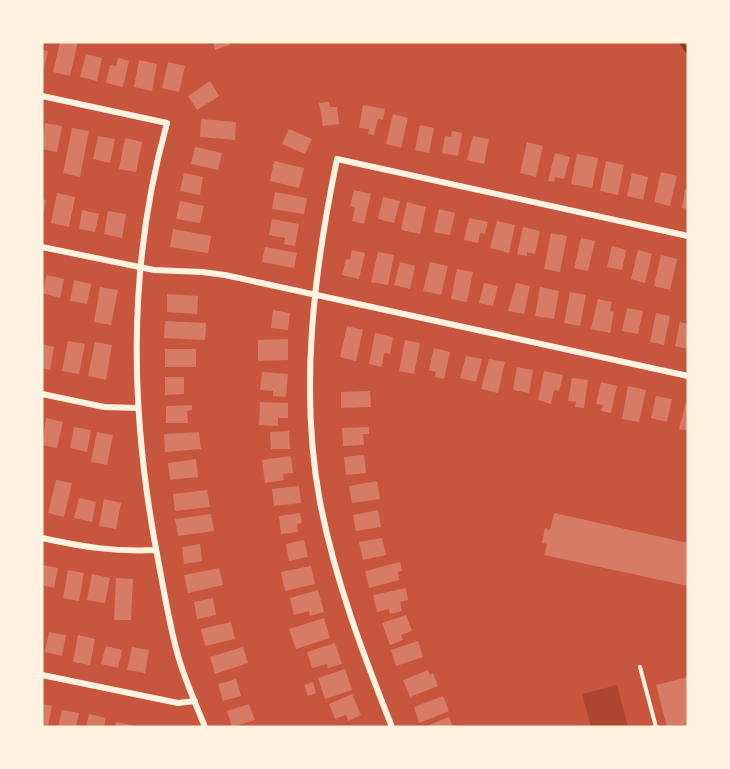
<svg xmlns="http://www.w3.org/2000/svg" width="730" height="769" font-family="'Source Serif 4',serif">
  <rect width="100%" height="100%" fill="#c8553d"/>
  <path fill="#ae4732" d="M 617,685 L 628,727 L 591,727 L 582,694 Z"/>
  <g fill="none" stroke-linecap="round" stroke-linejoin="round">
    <path stroke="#8f3625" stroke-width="4" d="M 681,42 L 688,52"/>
  </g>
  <path fill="#d67c66" d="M 60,42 L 78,42 L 70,76 L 53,72 Z
    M 213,42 L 229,42 L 230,45 L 215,50 Z
    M 42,50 L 48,51 L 44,69 L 42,69 Z
    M 86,54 L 102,58 L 97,81 L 80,77 Z
    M 118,58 L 129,61 L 123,87 L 106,83 L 110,65 L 116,66 Z
    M 139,60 L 157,64 L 152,91 L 134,87 Z
    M 168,62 L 185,66 L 179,92 L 162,88 Z
    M 210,81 L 219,96 L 197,110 L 188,96 Z
    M 329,102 L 330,107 L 337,107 L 339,124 L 323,126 L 319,103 Z
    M 363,105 L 385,109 L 383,120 L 378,119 L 374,135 L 368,134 L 369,129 L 359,128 Z
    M 393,114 L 408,118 L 401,148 L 386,144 Z
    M 201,119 L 236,122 L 235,140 L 200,137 Z
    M 45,123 L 62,126 L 57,152 L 42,149 Z
    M 420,125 L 434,128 L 429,153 L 415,150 Z
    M 72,128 L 89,131 L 80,177 L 63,173 Z
    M 289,129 L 312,139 L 305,154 L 282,144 Z
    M 452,131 L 462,133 L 458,156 L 442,153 L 445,136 L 451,137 Z
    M 98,136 L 115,139 L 110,163 L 93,159 Z
    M 473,136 L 489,139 L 484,164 L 467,160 Z
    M 125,138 L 142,142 L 136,172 L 119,169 Z
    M 527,142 L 543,146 L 536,177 L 520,173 Z
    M 195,147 L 222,153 L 218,170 L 191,164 Z
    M 555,153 L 570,157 L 564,179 L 555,177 L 554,182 L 548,181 Z
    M 577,154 L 598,158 L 592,188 L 571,184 Z
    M 274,161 L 304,168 L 299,188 L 270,181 Z
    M 606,161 L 624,165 L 618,195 L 600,191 Z
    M 661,172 L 677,176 L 670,206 L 654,202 Z
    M 184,173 L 203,177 L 200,195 L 180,191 Z
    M 632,173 L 648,177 L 643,200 L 627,196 Z
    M 685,189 L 688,190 L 688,209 L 682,208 Z
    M 354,190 L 371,194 L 364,224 L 352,221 L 355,208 L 350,206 Z
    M 275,192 L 307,198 L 304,214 L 272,209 Z
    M 57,193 L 75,197 L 69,227 L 51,223 Z
    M 383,197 L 400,201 L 394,223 L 378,219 Z
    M 42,199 L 46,200 L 43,216 L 42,216 Z
    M 180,201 L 204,206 L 200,223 L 176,219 Z
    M 407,202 L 426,207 L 420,234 L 401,230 Z
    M 439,209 L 455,213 L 450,235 L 434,232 Z
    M 82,210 L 99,214 L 95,232 L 79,229 Z
    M 108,211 L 126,214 L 122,238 L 104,234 Z
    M 469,218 L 488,222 L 485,234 L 480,233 L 478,243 L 464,240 Z
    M 272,219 L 299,224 L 295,246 L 284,244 L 285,238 L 269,235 Z
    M 497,221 L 515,225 L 509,253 L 490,248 Z
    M 523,227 L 540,231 L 535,254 L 527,252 L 527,256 L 517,254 Z
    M 173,229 L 211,236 L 208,253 L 170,247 Z
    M 551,233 L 567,236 L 560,272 L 544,269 Z
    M 581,238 L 595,241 L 588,271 L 574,268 Z
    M 612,246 L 626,250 L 622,270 L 607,267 Z
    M 265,247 L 297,253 L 294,268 L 262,262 Z
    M 352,250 L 365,253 L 359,279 L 342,275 L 346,259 L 350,260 Z
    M 638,250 L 652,254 L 645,283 L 631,279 Z
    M 378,252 L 394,255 L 388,285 L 371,282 Z
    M 661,255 L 677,259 L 670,290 L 654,286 Z
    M 400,262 L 415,266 L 410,289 L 394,285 Z
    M 430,262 L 448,266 L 441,295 L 423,291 Z
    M 457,269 L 473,272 L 467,302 L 451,299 Z
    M 47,275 L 64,279 L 60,298 L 42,293 Z
    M 74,280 L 91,284 L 87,304 L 70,301 Z
    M 484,283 L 498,286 L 493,306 L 479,303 Z
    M 516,283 L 530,286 L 524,314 L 508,311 Z
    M 100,287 L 118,290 L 111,325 L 94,322 Z
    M 540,287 L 559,291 L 554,319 L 535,316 Z
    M 570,292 L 586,295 L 580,326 L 564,323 Z
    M 167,294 L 198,296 L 197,314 L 167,312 Z
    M 598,299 L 612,302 L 610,311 L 614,312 L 610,333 L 591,329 Z
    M 627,308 L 643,311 L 638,334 L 622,331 Z
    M 273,310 L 290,313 L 288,330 L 271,328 Z
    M 656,313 L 670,316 L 664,345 L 650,342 Z
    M 165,321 L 206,323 L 205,340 L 164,338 Z
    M 680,322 L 688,324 L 688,349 L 675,346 Z
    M 347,326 L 363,330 L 356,361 L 340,357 Z
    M 375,333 L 393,337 L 390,354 L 384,353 L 382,367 L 369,364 Z
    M 288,339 L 288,360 L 258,361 L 258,340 Z
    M 405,340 L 420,343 L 414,374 L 399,371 Z
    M 68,341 L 85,344 L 79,374 L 62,371 Z
    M 95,342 L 112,345 L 106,380 L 88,376 Z
    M 42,344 L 54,347 L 50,370 L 42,368 Z
    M 434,348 L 450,352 L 444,379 L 435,377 L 436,372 L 429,370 Z
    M 165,349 L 196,349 L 196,367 L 165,367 Z
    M 466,356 L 482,359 L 476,382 L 460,378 Z
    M 489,359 L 505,362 L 498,393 L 481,389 Z
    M 517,367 L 533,370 L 529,393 L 513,390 Z
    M 544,371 L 563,375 L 559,391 L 554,390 L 551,404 L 538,400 Z
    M 262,372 L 288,374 L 286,397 L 273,396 L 273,391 L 260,390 Z
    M 165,377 L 184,377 L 184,394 L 165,395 Z
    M 572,378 L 588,380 L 584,408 L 575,407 L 576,402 L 568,401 Z
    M 601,382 L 617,386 L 611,413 L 601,411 L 603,405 L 596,404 Z
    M 628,386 L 646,390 L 639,422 L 622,419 Z
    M 370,391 L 371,407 L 341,408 L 341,392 Z
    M 656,396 L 672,399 L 667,422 L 651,418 Z
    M 260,402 L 288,403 L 288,418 L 278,418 L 278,426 L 259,425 Z
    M 686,402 L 688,402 L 688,431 L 679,429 Z
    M 192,405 L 192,410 L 187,411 L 188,423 L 166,423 L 166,406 Z
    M 46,418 L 63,422 L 57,448 L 42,445 Z
    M 74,427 L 91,430 L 87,452 L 70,448 Z
    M 369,427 L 369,434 L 363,434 L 364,445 L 343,446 L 342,428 Z
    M 289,431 L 290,449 L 271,449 L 270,432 Z
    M 97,432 L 113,435 L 107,465 L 91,462 Z
    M 199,432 L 201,449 L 165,452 L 164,434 Z
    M 364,455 L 366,473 L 346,475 L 344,457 Z
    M 291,456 L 293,473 L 283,474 L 284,480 L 265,483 L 262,460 Z
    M 196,459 L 198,477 L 170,480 L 168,463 Z
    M 56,480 L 72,483 L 64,517 L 48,513 Z
    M 377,481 L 380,499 L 352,503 L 349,486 Z
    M 299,486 L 301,503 L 274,506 L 272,489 Z
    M 207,490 L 210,507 L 175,511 L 173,494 Z
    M 79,498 L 96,502 L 92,522 L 74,518 Z
    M 104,499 L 121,503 L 116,529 L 99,526 Z
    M 378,510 L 381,527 L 356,531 L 353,515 Z
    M 300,513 L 302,523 L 297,524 L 298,532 L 281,534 L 279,516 Z
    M 554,513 L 688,543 L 688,586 L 544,555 L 547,544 L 542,543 L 545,528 L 550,530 Z
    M 211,514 L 214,531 L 178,536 L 175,519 Z
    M 382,538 L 386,555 L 363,560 L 359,542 Z
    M 304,540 L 308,557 L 289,561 L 286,544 Z
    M 200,544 L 202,561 L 184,564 L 182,547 Z
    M 400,562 L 402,571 L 398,572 L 399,580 L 369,588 L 365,571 Z
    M 42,565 L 58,568 L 54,588 L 42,585 Z
    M 311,566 L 315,584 L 285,591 L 281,572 Z
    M 219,568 L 223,585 L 188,593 L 184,575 Z
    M 68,570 L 84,573 L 79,601 L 63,598 Z
    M 92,574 L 110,578 L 105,603 L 87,600 Z
    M 116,578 L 133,579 L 131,620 L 114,620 Z
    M 406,588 L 408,600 L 400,602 L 402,611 L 390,614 L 389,609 L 377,612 L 373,595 Z
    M 318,590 L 324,612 L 310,616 L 309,611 L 294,615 L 290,598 Z
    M 213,598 L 216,615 L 197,619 L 194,602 Z
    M 406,615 L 412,631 L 401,635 L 403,640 L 390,645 L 382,623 Z
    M 324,618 L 330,638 L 296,649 L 289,629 Z
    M 231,622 L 235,639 L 205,646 L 201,629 Z
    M 49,632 L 66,635 L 62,656 L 45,652 Z
    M 78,635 L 95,639 L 90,665 L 73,662 Z
    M 418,641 L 423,657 L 396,666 L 391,650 Z
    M 335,643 L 342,664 L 328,668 L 327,664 L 312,668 L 307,652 Z
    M 106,646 L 122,650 L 118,668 L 101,664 Z
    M 132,647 L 149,650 L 145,673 L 127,670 Z
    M 243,647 L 248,663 L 215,674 L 210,657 Z
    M 345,669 L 352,690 L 325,699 L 318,678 Z
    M 428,670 L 430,675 L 433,673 L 438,686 L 410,697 L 403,680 Z
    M 688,677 L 688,727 L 667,727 L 656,685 Z
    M 236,679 L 241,696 L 223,701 L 218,684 Z
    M 313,682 L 316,693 L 308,696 L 304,685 Z
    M 352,694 L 361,715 L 348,721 L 346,715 L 335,719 L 329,704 Z
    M 443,696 L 449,711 L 419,723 L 414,707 Z
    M 42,704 L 52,706 L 48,726 L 42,725 Z
    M 249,704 L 255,720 L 232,727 L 227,711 Z
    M 62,710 L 79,713 L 76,727 L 58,727 Z
    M 89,714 L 106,718 L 104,727 L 86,727 Z
    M 449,717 L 453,727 L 424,727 Z
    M 116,722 L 135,726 L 135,727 L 115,727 Z"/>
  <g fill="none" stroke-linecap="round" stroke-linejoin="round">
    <path stroke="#fff3e0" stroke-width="4" d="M 640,667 L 656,727"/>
    <path stroke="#fff3e0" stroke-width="6" d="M 42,96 L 167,123 C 126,270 130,417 159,565 C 165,596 170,629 179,659 C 186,682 196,705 205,727
      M 42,247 L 154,270 L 202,272 L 225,275 L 688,376
      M 42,394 L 104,407 L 138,408
      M 42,538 C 83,547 114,552 156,550
      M 42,675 L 178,703 L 195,701
      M 392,727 C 363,654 335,580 320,502 C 299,389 314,271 337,159 L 688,236"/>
  </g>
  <rect width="730" height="769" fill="none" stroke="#fff3e0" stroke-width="87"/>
</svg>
